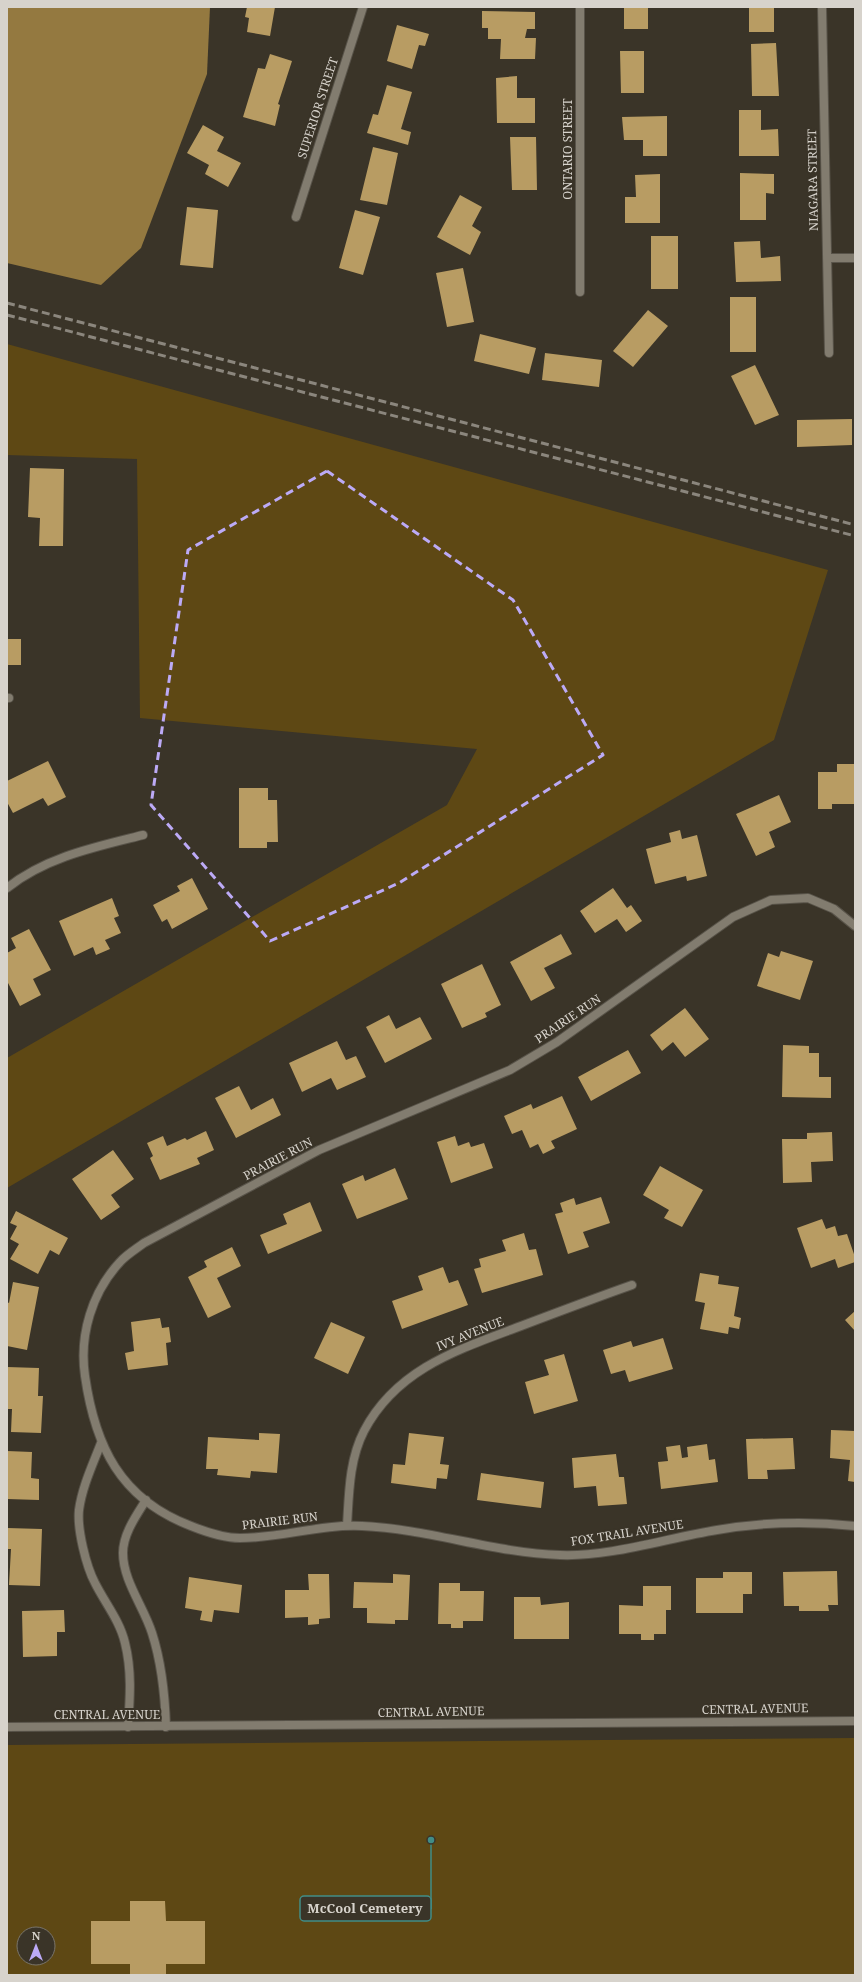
<svg xmlns="http://www.w3.org/2000/svg" width="862" height="1982" font-family="'Noto Serif',serif">
  <rect width="100%" height="100%" fill="#3a3428"/>
  <path fill="#5e4814" fill-rule="evenodd" d="M 7,344 L 828,570 L 774,740 L 7,1188 L 7,1058 L 447,805 L 477,749 L 140,718 L 137,459 L 7,455 Z
    M 855,1738 L 855,1975 L 7,1975 L 7,1745 ZM 24,1934 L 48,1934 L 48,1958 L 24,1958 Z"/>
  <path fill="#947940" d="M 7,7 L 210,7 L 207,74 L 141,248 L 101,285 L 7,263 Z"/>
  <path fill="#b89c63" d="M 247,7 L 275,7 L 270,36 L 247,32 L 249,18 L 245,17 Z
    M 624,7 L 648,7 L 648,29 L 624,29 Z
    M 749,7 L 774,7 L 774,32 L 749,32 Z
    M 482,11 L 535,12 L 535,29 L 527,29 L 525,38 L 536,38 L 535,59 L 500,59 L 501,39 L 488,39 L 488,28 L 482,28 Z
    M 397,25 L 429,34 L 425,46 L 419,45 L 412,69 L 387,61 Z
    M 776,43 L 779,96 L 752,96 L 751,44 Z
    M 620,51 L 644,51 L 644,93 L 621,93 Z
    M 270,54 L 292,61 L 278,104 L 280,105 L 275,126 L 243,117 L 258,68 L 265,69 Z
    M 517,76 L 517,98 L 535,98 L 535,123 L 497,123 L 496,78 Z
    M 387,85 L 412,92 L 401,129 L 411,132 L 408,145 L 367,133 L 373,114 L 378,115 Z
    M 739,110 L 761,110 L 761,130 L 778,129 L 779,156 L 739,156 Z
    M 667,116 L 667,156 L 643,156 L 643,140 L 624,140 L 622,117 Z
    M 203,125 L 224,137 L 217,151 L 241,163 L 228,187 L 205,174 L 209,165 L 187,153 Z
    M 510,137 L 536,137 L 537,190 L 512,190 Z
    M 373,147 L 398,153 L 387,205 L 360,200 Z
    M 740,173 L 774,174 L 774,194 L 766,193 L 766,220 L 740,220 Z
    M 660,174 L 660,223 L 625,223 L 625,197 L 636,197 L 635,175 Z
    M 460,195 L 482,207 L 472,226 L 481,232 L 470,255 L 437,237 Z
    M 187,207 L 218,210 L 213,268 L 180,265 Z
    M 355,210 L 380,217 L 363,275 L 339,268 Z
    M 651,236 L 678,236 L 678,289 L 651,289 Z
    M 760,241 L 761,258 L 780,256 L 781,281 L 736,282 L 734,242 Z
    M 463,268 L 474,322 L 447,327 L 436,273 Z
    M 730,297 L 756,297 L 756,352 L 730,352 Z
    M 648,310 L 668,326 L 633,367 L 613,351 Z
    M 480,334 L 536,348 L 529,374 L 474,361 Z
    M 545,353 L 602,360 L 599,387 L 542,380 Z
    M 755,365 L 779,415 L 755,425 L 731,376 Z
    M 852,419 L 852,445 L 797,447 L 797,420 Z
    M 30,468 L 64,469 L 63,546 L 39,546 L 40,518 L 28,517 Z
    M 7,639 L 21,639 L 21,665 L 7,665 Z
    M 48,761 L 66,797 L 48,806 L 43,798 L 13,813 L 7,802 L 7,781 Z
    M 837,764 L 855,764 L 855,804 L 832,804 L 832,809 L 818,809 L 818,772 L 837,772 Z
    M 239,788 L 268,788 L 268,800 L 277,800 L 278,842 L 267,842 L 267,848 L 239,848 Z
    M 779,795 L 791,822 L 769,832 L 775,847 L 756,856 L 736,814 Z
    M 680,830 L 682,839 L 697,835 L 707,876 L 687,881 L 686,876 L 655,884 L 646,849 L 671,842 L 669,833 Z
    M 192,878 L 208,909 L 172,929 L 167,919 L 162,922 L 153,905 L 180,891 L 177,886 Z
    M 613,888 L 627,908 L 631,905 L 642,921 L 626,932 L 617,919 L 595,933 L 580,911 Z
    M 112,898 L 119,916 L 114,918 L 121,933 L 105,940 L 110,949 L 96,955 L 93,947 L 74,956 L 59,921 Z
    M 29,929 L 51,970 L 33,979 L 41,995 L 20,1006 L 7,981 L 7,953 L 16,948 L 11,938 Z
    M 561,934 L 572,954 L 544,968 L 555,988 L 531,1001 L 510,962 Z
    M 781,951 L 813,961 L 800,1000 L 757,986 L 768,953 L 779,957 Z
    M 482,964 L 501,1005 L 485,1013 L 487,1017 L 462,1028 L 441,984 Z
    M 685,1008 L 709,1039 L 685,1057 L 673,1042 L 662,1051 L 650,1035 Z
    M 389,1015 L 396,1029 L 420,1017 L 432,1039 L 385,1063 L 366,1027 Z
    M 337,1041 L 346,1060 L 356,1056 L 366,1077 L 337,1090 L 331,1078 L 302,1092 L 289,1063 Z
    M 783,1045 L 809,1046 L 809,1053 L 819,1053 L 819,1077 L 831,1077 L 831,1098 L 782,1097 Z
    M 628,1050 L 641,1073 L 591,1101 L 578,1077 Z
    M 239,1086 L 251,1110 L 273,1098 L 281,1115 L 236,1138 L 215,1098 Z
    M 562,1096 L 577,1129 L 551,1141 L 555,1148 L 543,1154 L 538,1144 L 530,1148 L 522,1130 L 512,1134 L 504,1116 L 531,1104 L 533,1109 Z
    M 206,1131 L 214,1150 L 197,1158 L 200,1164 L 160,1180 L 150,1158 L 153,1156 L 147,1143 L 163,1136 L 167,1146 L 185,1138 L 187,1140 Z
    M 832,1132 L 833,1161 L 811,1162 L 812,1182 L 783,1183 L 782,1139 L 807,1139 L 807,1133 Z
    M 455,1136 L 458,1146 L 469,1142 L 471,1147 L 484,1143 L 493,1168 L 451,1183 L 437,1142 Z
    M 113,1150 L 134,1179 L 111,1195 L 120,1207 L 101,1220 L 72,1179 Z
    M 660,1166 L 703,1190 L 682,1227 L 664,1218 L 669,1210 L 643,1195 Z
    M 395,1168 L 408,1199 L 357,1219 L 342,1184 L 363,1175 L 365,1181 Z
    M 601,1197 L 610,1223 L 583,1232 L 589,1247 L 568,1254 L 555,1214 L 563,1212 L 560,1203 L 574,1198 L 576,1205 Z
    M 310,1202 L 322,1231 L 268,1254 L 260,1235 L 287,1224 L 283,1214 Z
    M 16,1211 L 68,1238 L 59,1255 L 50,1250 L 38,1274 L 10,1259 L 19,1244 L 10,1239 L 17,1226 L 10,1223 Z
    M 822,1219 L 826,1229 L 835,1226 L 838,1236 L 847,1234 L 855,1257 L 855,1262 L 838,1268 L 835,1259 L 811,1268 L 797,1228 Z
    M 524,1233 L 529,1250 L 536,1249 L 543,1275 L 482,1293 L 474,1269 L 481,1267 L 479,1259 L 506,1251 L 502,1240 Z
    M 232,1247 L 241,1266 L 217,1278 L 231,1307 L 208,1318 L 188,1277 L 207,1267 L 204,1261 Z
    M 443,1267 L 449,1283 L 458,1280 L 468,1305 L 402,1329 L 392,1301 L 423,1290 L 418,1276 Z
    M 700,1273 L 719,1276 L 718,1284 L 739,1287 L 734,1316 L 741,1318 L 739,1329 L 729,1327 L 728,1334 L 700,1329 L 705,1303 L 695,1301 Z
    M 13,1282 L 39,1287 L 27,1350 L 7,1346 L 7,1302 L 9,1303 Z
    M 855,1311 L 855,1331 L 845,1320 Z
    M 160,1318 L 162,1328 L 169,1327 L 171,1342 L 166,1343 L 168,1365 L 128,1370 L 125,1353 L 134,1351 L 131,1322 Z
    M 331,1322 L 365,1337 L 348,1374 L 314,1358 Z
    M 663,1338 L 673,1369 L 629,1382 L 625,1370 L 611,1374 L 603,1350 L 631,1341 L 633,1347 Z
    M 564,1354 L 578,1401 L 534,1414 L 525,1382 L 549,1375 L 544,1360 Z
    M 7,1367 L 39,1368 L 38,1396 L 43,1396 L 41,1433 L 11,1432 L 12,1409 L 7,1409 Z
    M 831,1430 L 855,1431 L 855,1482 L 848,1481 L 850,1460 L 830,1458 Z
    M 259,1433 L 280,1434 L 277,1473 L 251,1471 L 250,1478 L 217,1475 L 218,1469 L 206,1469 L 208,1437 L 259,1440 Z
    M 409,1433 L 444,1437 L 440,1464 L 449,1465 L 447,1479 L 437,1478 L 436,1489 L 391,1483 L 393,1464 L 405,1465 Z
    M 793,1438 L 795,1469 L 767,1470 L 768,1479 L 748,1479 L 746,1439 Z
    M 707,1444 L 709,1460 L 715,1459 L 718,1482 L 661,1489 L 658,1462 L 668,1461 L 666,1447 L 680,1445 L 682,1458 L 688,1457 L 687,1447 Z
    M 7,1451 L 32,1452 L 31,1478 L 39,1479 L 39,1500 L 7,1499 Z
    M 616,1454 L 619,1477 L 624,1477 L 627,1504 L 598,1506 L 596,1486 L 574,1488 L 572,1458 Z
    M 481,1473 L 544,1482 L 541,1508 L 477,1500 Z
    M 7,1528 L 42,1529 L 40,1586 L 9,1585 L 11,1549 L 7,1549 Z
    M 837,1571 L 838,1605 L 828,1605 L 829,1611 L 799,1611 L 799,1606 L 784,1606 L 783,1572 Z
    M 723,1572 L 752,1572 L 752,1594 L 743,1594 L 743,1613 L 696,1613 L 696,1578 L 723,1578 Z
    M 308,1574 L 329,1574 L 330,1618 L 319,1619 L 319,1624 L 308,1625 L 308,1617 L 285,1618 L 285,1590 L 309,1590 Z
    M 393,1574 L 410,1575 L 408,1620 L 395,1620 L 395,1624 L 367,1623 L 367,1608 L 353,1608 L 354,1582 L 393,1583 Z
    M 189,1577 L 242,1585 L 239,1613 L 214,1610 L 212,1622 L 200,1620 L 202,1611 L 185,1608 Z
    M 439,1583 L 460,1583 L 460,1591 L 484,1591 L 483,1621 L 463,1621 L 463,1628 L 451,1628 L 451,1624 L 438,1624 Z
    M 643,1586 L 671,1586 L 671,1610 L 666,1610 L 666,1634 L 654,1634 L 654,1640 L 641,1640 L 641,1634 L 619,1634 L 619,1605 L 643,1606 Z
    M 514,1597 L 540,1597 L 541,1605 L 569,1602 L 569,1639 L 514,1639 Z
    M 64,1610 L 65,1632 L 57,1632 L 57,1656 L 23,1657 L 22,1611 Z
    M 130,1901 L 165,1901 L 166,1921 L 205,1921 L 205,1964 L 166,1964 L 166,1975 L 130,1975 L 130,1964 L 91,1964 L 91,1921 L 130,1921 Z"/>
  <g fill="none" stroke-linecap="round" stroke-linejoin="round">
    <defs>
      <path id="minor" d="M 822,7 L 829,353
        M 296,217 L 363,7
        M 827,258 L 855,258
        M 580,292 L 580,7
        M 7,698 L 9,698
        M 7,888 C 46,857 95,847 143,835
        M 855,926 L 834,909 L 808,898 L 771,900 L 733,917 L 557,1042 L 510,1070 L 319,1150 L 144,1243 C 136,1249 126,1255 120,1262 C 92,1292 79,1335 85,1376 C 95,1446 120,1499 191,1526 C 206,1532 224,1538 240,1538 C 281,1538 321,1524 362,1526 C 429,1529 494,1553 560,1555 C 610,1557 667,1538 717,1530 C 762,1522 809,1521 855,1526
        M 101,1443 C 93,1464 82,1487 79,1510 C 77,1529 86,1566 95,1583 C 105,1603 120,1621 125,1643 C 132,1671 130,1698 128,1727
        M 146,1500 C 136,1516 123,1534 123,1553 C 123,1581 144,1607 152,1633 C 162,1664 165,1695 166,1727
        M 347,1526 C 349,1494 349,1460 364,1431 C 397,1368 460,1349 521,1326 C 558,1312 595,1298 632,1285"/>
      <path id="tertiary" d="M 7,1727 L 855,1721"/>
    </defs>
    <use href="#minor" stroke="#585349" stroke-width="10"/>
    <use href="#tertiary" stroke="#585349" stroke-width="10"/>
    <use href="#minor" stroke="#827c6f" stroke-width="8"/>
    <use href="#tertiary" stroke="#827c6f" stroke-width="8"/>
    <path stroke="#8b867d" stroke-width="3" stroke-dasharray="8 4" stroke-linecap="butt" d="M 7,303 L 855,525
      M 7,315 L 855,536"/>
  </g>
  <path fill="none" stroke="#bcaaf6" stroke-width="3" stroke-dasharray="8 5" stroke-linejoin="round" d="M 327,471 L 513,600 L 603,755 L 399,883 L 270,941 L 151,805 L 188,550 Z"/>
  <g text-anchor="middle" stroke-width="4" stroke-linejoin="round" paint-order="stroke">
    <g font-size="12" fill="#d7d3cc" stroke="#3a3428">
      <text transform="translate(318 108) rotate(-72)" y="4">SUPERIOR STREET</text>
      <text transform="translate(568 149) rotate(-90)" y="4">ONTARIO STREET</text>
      <text transform="translate(813 180) rotate(-91)" y="4">NIAGARA STREET</text>
      <text transform="translate(568 1019) rotate(-34)" y="4">PRAIRIE RUN</text>
      <text transform="translate(278 1159) rotate(-28)" y="4">PRAIRIE RUN</text>
      <text transform="translate(470 1334) rotate(-22)" y="4">IVY AVENUE</text>
      <text transform="translate(280 1521) rotate(-7)" y="4">PRAIRIE RUN</text>
      <text transform="translate(627 1533) rotate(-9)" y="4">FOX TRAIL AVENUE</text>
      <text transform="translate(755 1709) rotate(-1)" y="4">CENTRAL AVENUE</text>
      <text transform="translate(431 1712) rotate(-1)" y="4">CENTRAL AVENUE</text>
      <text x="107" y="1719">CENTRAL AVENUE</text>
    </g>
  </g>
  <path fill="none" stroke="#418d86" stroke-width="1.5" d="M431 1840L431 1909"/>
  <circle fill="#418d86" stroke="#3a3428" stroke-width="1.5" cx="431" cy="1840" r="4"/>
  <rect fill="#3a3428" stroke="#418d86" stroke-width="1.5" x="300" y="1896" width="131" height="25" rx="4"/>
  <g font-size="13" text-anchor="middle" font-weight="bold" fill="#d7d3cc">
    <text x="365" y="1913">McCool Cemetery</text>
  </g>
  <rect width="862" height="1982" fill="none" stroke="#d7d3cc" stroke-width="16"/>
  <g transform="translate(36 1946)"><circle r="19" fill="#3a3428" stroke="#79746a"/>
  <path d="M0-3L7 15L0 10L-7 15Z" fill="#bcaaf6"/>
  <text y="-6" font-size="11" font-weight="bold" text-anchor="middle" fill="#d7d3cc">N</text>
  </g>
</svg>
